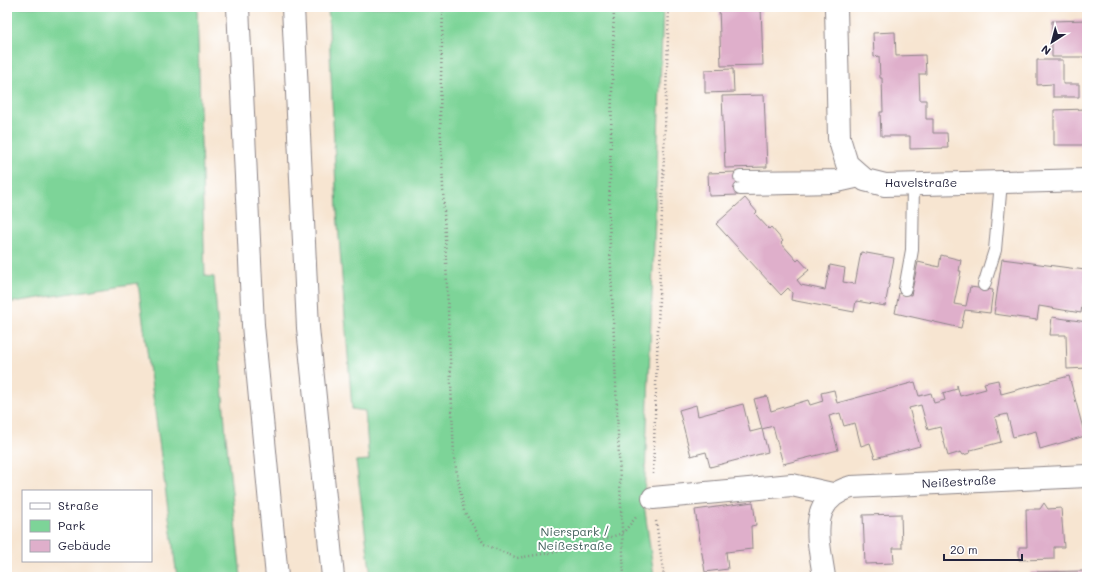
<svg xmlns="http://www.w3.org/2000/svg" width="1094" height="584" font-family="Mali,sans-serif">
  <rect width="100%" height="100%" fill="#fff"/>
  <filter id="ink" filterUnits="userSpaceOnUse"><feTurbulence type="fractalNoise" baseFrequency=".025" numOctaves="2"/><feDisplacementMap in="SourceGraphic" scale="8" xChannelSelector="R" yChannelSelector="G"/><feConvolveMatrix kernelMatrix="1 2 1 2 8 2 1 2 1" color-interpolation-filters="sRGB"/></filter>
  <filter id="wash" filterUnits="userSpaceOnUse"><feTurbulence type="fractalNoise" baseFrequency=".012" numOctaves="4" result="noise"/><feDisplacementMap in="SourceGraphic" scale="16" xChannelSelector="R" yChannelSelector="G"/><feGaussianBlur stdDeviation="0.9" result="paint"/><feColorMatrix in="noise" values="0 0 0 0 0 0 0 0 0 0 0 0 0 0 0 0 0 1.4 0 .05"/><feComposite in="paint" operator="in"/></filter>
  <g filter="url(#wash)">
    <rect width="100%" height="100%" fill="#f7e5d1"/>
    <path fill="#7dd498" stroke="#507b6a" d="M 7,7 L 197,7 L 205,276 L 214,277 L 226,437 L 241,577 L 177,577 L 138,283 L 7,303 Z
      M 328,7 L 663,7 L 644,504 L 654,577 L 371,577 L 356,461 L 369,460 L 365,411 L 352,409 L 337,211 Z"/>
    <g id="blocks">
      <path fill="#dfafcb" d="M 719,7 L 761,7 L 763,65 L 721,66 Z
        M 1087,20 L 1087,57 L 1052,57 L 1052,21 Z
        M 895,32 L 896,56 L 925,55 L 926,74 L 919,74 L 920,100 L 926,100 L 926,119 L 933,119 L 933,133 L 947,133 L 948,148 L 910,149 L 910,136 L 881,136 L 880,112 L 883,112 L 882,78 L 880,78 L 879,56 L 874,57 L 873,33 Z
        M 1037,60 L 1063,60 L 1063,84 L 1079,84 L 1079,97 L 1053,97 L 1053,84 L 1037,85 Z
        M 733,69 L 734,92 L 705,93 L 705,70 Z
        M 764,95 L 767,167 L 725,168 L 722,96 Z
        M 1087,109 L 1087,145 L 1054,145 L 1054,110 Z
        M 737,172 L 738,195 L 709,196 L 708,173 Z
        M 745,198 L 757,212 L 755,214 L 769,229 L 771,227 L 783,241 L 781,243 L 797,261 L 799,259 L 809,270 L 797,280 L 801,285 L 825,290 L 830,265 L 845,268 L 843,282 L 855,284 L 861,252 L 894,258 L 885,306 L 856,301 L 854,312 L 791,300 L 792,293 L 788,288 L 781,295 L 716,224 Z
        M 941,255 L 961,260 L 959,271 L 961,271 L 954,304 L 966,306 L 970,287 L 993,290 L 990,313 L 965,310 L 961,328 L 895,313 L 899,293 L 911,295 L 918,262 L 939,267 Z
        M 1002,259 L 1085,270 L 1087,269 L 1081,313 L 1039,306 L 1037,320 L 994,314 Z
        M 1052,317 L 1087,322 L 1087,368 L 1067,369 L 1066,335 L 1050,335 Z
        M 1069,376 L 1085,436 L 1040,449 L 1036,431 L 1013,437 L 1007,414 L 995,417 L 1001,442 L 971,450 L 970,453 L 963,455 L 961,452 L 948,456 L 940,427 L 928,430 L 921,405 L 909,408 L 920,446 L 875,458 L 870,443 L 861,446 L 855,423 L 844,426 L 840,413 L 829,416 L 838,450 L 783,464 L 773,426 L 762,429 L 754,399 L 767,396 L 771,411 L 808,400 L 810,405 L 823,401 L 821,393 L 834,390 L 837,403 L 915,382 L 919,396 L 931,393 L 934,403 L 945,400 L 943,393 L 957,389 L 957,385 L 960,396 L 986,389 L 984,383 L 998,380 L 1001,394 Z
        M 743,404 L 750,432 L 762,429 L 768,452 L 710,467 L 706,452 L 691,456 L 679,410 L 696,405 L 698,416 Z
        M 753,502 L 756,525 L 751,526 L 752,549 L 726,552 L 728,569 L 705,572 L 695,510 Z
        M 1044,503 L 1048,509 L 1061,508 L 1064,547 L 1054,547 L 1054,559 L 1019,560 L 1019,547 L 1027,547 L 1026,509 L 1040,509 Z
        M 901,514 L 902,548 L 893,548 L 894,563 L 865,564 L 863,515 Z
        M 1084,571 L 1084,577 L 1031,577 L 1031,572 Z"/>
    </g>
  </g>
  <g filter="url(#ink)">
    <use href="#blocks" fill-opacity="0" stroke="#8c8486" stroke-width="1"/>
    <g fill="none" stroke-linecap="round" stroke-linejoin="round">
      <defs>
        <path id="lane" d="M 740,177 L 860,176
          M 740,189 L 834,187 L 865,180
          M 984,285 L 995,250 L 1001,182
          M 905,289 L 912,250 L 913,184"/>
        <path id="street" d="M 836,7 L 839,138 L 847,164 L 865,180 L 885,185 L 1087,180
          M 653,498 L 792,485 L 832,494
          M 824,577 C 819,541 806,500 851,487 L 1087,476"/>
        <path id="highway" d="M 238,7 L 253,325 L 277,577
          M 293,7 L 308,328 L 333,577"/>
      </defs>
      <use href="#lane" stroke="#8c8486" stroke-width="14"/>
      <use href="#street" stroke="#8c8486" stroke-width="24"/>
      <use href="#highway" stroke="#8c8486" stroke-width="24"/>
      <path stroke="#8c8486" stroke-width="2.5" stroke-dasharray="1 3" stroke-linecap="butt" d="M 443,7 L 440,113 L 454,457 L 464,511 L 484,544 L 517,558 L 575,549 L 623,533 L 637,516
        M 614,7 L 609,220 L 624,577
        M 653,474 L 669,7
        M 656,521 L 664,577"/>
      <use href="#lane" stroke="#fff" stroke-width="12"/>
      <use href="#street" stroke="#fff" stroke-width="22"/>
      <use href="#highway" stroke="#fff" stroke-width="22"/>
    </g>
  </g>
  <g text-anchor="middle" stroke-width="4" stroke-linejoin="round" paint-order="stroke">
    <g font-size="12" fill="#22223b" stroke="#fff">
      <text x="921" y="187">Havelstraße</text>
      <text transform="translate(959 482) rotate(-3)" y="4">Neißestraße</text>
    </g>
    <g font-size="12" fill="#42605c" stroke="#fff">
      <text x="575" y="536">Nierspark /<tspan x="575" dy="14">Neißestraße</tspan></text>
    </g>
  </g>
  <rect width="1094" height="584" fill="none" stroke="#fff" stroke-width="24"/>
  <rect x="22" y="490" width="130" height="72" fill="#ffffff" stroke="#a7a7b1"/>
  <rect x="30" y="503" width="20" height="6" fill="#ffffff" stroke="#a7a7b1"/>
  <text x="58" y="510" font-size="12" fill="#22223b">Straße</text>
  <rect x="30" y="520" width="20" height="12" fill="#7dd498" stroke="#a7a7b1"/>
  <text x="58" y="530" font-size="12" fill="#22223b">Park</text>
  <rect x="30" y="540" width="20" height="12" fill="#dfafcb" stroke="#a7a7b1"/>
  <text x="58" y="550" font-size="12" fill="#22223b">Gebäude</text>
  <g transform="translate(1052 42) rotate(216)" stroke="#ffffff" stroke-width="3" paint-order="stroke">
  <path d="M0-3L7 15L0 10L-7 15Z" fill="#22223b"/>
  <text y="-6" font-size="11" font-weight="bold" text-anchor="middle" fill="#22223b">N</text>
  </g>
  <path d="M944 554v6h78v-6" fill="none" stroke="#22223b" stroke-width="2"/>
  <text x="950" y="554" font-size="12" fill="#22223b" stroke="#ffffff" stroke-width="3" paint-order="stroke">20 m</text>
</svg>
